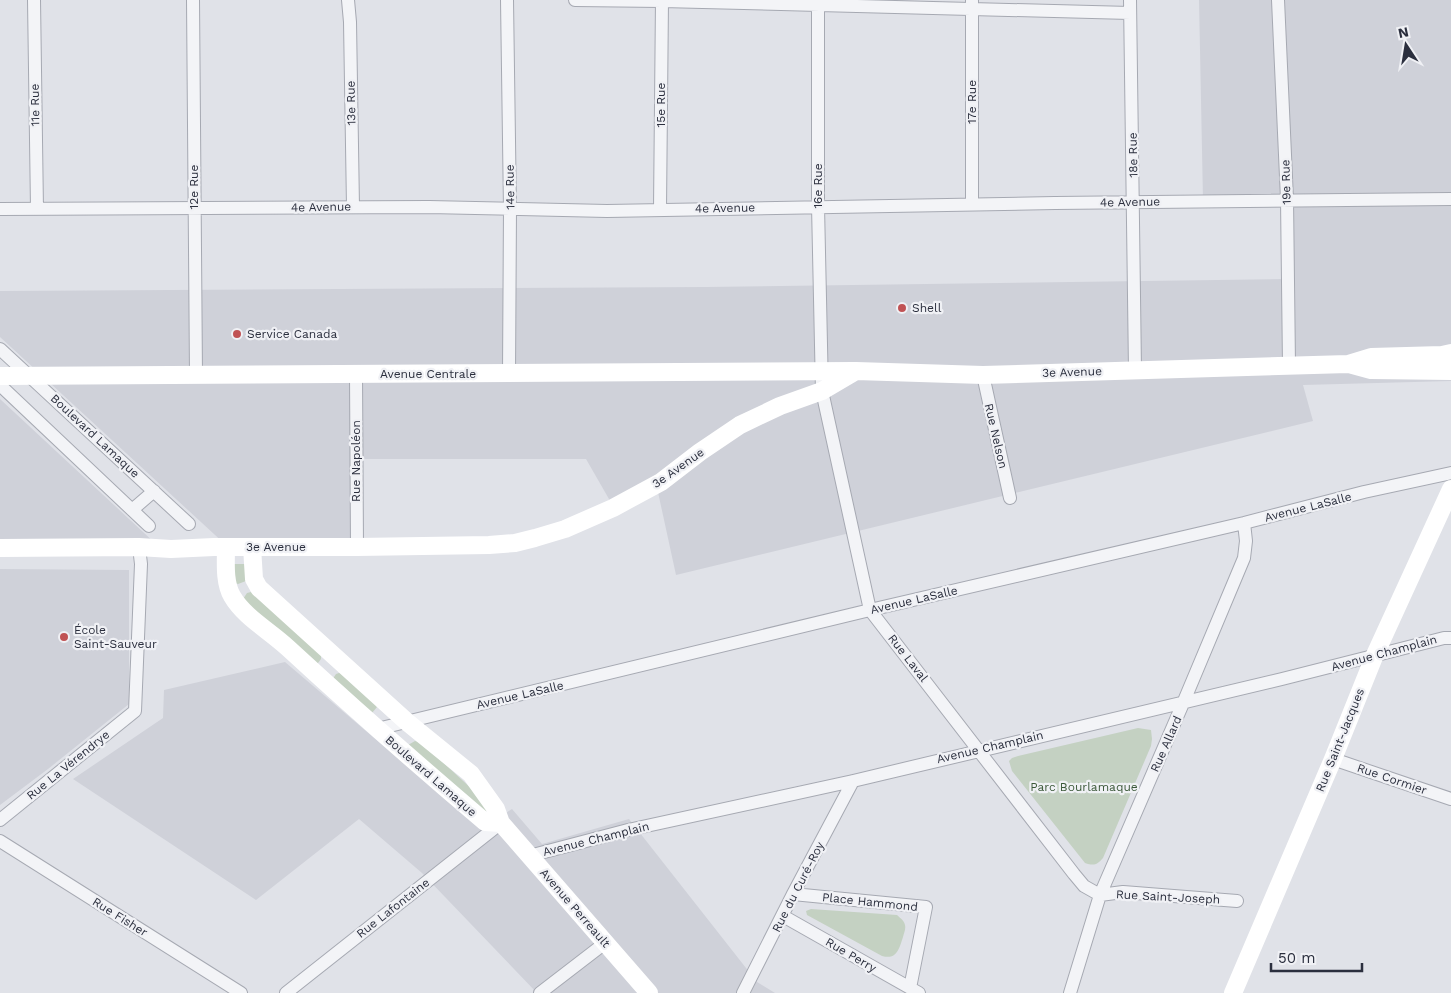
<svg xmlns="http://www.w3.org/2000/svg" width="1451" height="993" font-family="'Work Sans',sans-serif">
  <rect width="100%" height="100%" fill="#e0e2e8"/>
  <path fill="#cfd1d9" d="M 1199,0 L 1451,0 L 1451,381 L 1303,385 L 1313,421 L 676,575 L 656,483 L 613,506 L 586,459 L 357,459 L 358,546 L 227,546 L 0,337 L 0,291 L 706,287 L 1286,279 L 1285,197 L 1203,200 Z
    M 0,399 L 157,545 L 0,546 Z
    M 0,569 L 129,570 L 129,704 L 48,769 L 0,805 Z
    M 285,662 L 481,829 L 512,809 L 542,844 L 629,819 L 757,982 L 775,993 L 537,993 L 422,873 L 359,819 L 256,900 L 73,779 L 163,718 L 164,690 Z"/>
  <path fill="#c4d1c2" d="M 233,564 L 245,564 L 246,581 L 238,584 L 235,583 Z
    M 251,592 L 321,655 L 321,659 L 318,663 L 311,663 L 243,599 L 247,593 Z
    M 339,673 L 344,674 L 375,702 L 377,707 L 372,713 L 332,680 L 336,674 Z
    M 1138,728 L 1151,730 L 1152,739 L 1151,746 L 1103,858 C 1097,865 1094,866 1085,863 L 1012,771 L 1009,761 L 1012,758 L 1018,756 Z
    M 415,741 L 422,743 L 487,803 L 488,810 L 485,812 L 408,745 Z
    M 811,909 L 897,915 C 900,918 904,920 905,925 C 906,929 904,933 903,937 C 899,949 897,960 882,956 L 807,915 L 806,911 Z"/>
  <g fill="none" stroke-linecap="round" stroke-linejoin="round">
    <defs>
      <path id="street" d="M 34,0 L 37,209
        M 193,0 L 196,375
        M 348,0 L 350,22 L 353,207
        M 507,0 L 510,210 L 509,373
        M 575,0 L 662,1 L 1130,13
        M 818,0 L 818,206 L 822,391 L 870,610 L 1074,874 L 1084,886 L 1100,895
        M 1130,0 L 1135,370
        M 1278,0 L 1287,199 L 1289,365
        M 972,1 L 972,204
        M 0,209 L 429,207 L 607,211 L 1055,203 L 1451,199
        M 660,209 L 662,0
        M 0,349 L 189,524
        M 356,374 L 357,547
        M 983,375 L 1010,498
        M 0,385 L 149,526
        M 132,510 L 154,491
        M 377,729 L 870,610 L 1244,523 L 1364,492 L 1451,473
        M 1333,759 L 1451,799
        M 0,820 L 135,711 L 141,564 L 139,547
        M 0,841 L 241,993
        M 529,856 L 628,830 L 853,781 L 1282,679 L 1444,638 L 1451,638
        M 793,894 L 926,907 L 910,988
        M 1100,895 L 1123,892 L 1237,901
        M 783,916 L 919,993
        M 286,993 L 501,823
        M 540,993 L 605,943
        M 743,993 L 793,894 L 853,781
        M 1070,993 L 1100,895 L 1184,701 L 1244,558 L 1246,541 L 1244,523"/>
    </defs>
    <use href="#street" stroke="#a6a9b2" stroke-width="14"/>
    <use href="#street" stroke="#f3f4f7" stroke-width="12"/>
    <path stroke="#fff" stroke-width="18" d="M 1349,364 L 1371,370 L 1451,371
      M 0,376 L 855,371
      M 226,547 C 226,562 224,582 232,596 C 244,617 270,631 288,648 C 352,707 418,765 485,822 L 501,823
      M 252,547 L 254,579 L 259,588 L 407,722 L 471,774 L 496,809 L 501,823 L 649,993
      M 0,548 L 139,547 L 171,549 L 214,547 L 357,547 L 489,545 L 515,543 L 535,538 L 565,529 L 613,508 L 661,482 L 700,452 L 740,425 L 780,406 L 822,391 L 856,371 L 983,375 L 1348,364 L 1371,357 L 1442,355 L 1451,353
      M 1233,993 L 1333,759 L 1374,657 L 1451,489"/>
  </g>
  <g fill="#c05254" stroke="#f0f1f5" stroke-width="2">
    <circle cx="902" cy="308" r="5"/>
    <circle cx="237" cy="334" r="5"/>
    <circle cx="64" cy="637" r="5"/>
  </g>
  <g text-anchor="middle" stroke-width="4.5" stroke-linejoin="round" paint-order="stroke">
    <g font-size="12" fill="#2b2f3e" stroke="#f0f1f5">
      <text transform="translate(972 102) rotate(-90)" y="4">17e Rue</text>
      <text transform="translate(351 103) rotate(-91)" y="4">13e Rue</text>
      <text transform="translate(35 105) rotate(-91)" y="4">11e Rue</text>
      <text transform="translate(661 105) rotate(-90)" y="4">15e Rue</text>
      <text transform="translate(1133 155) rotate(-91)" y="4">18e Rue</text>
      <text transform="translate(1286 182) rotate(-92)" y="4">19e Rue</text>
      <text transform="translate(818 186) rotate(-90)" y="4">16e Rue</text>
      <text transform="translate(194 187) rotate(-90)" y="4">12e Rue</text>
      <text transform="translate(510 187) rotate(-91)" y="4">14e Rue</text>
      <text transform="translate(1130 202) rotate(-1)" y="4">4e Avenue</text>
      <text transform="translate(321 207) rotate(-1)" y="4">4e Avenue</text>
      <text transform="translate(725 208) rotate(-1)" y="4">4e Avenue</text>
      <text transform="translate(1072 372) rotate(-2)" y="4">3e Avenue</text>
      <text x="428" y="378">Avenue Centrale</text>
      <text transform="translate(95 436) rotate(43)" y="4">Boulevard Lamaque</text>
      <text transform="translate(996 436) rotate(77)" y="4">Rue Nelson</text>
      <text transform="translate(356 461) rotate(-90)" y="4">Rue Napoléon</text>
      <text transform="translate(678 468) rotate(-35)" y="4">3e Avenue</text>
      <text transform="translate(1308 507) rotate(-14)" y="4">Avenue LaSalle</text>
      <text x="276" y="551">3e Avenue</text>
      <text transform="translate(914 600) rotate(-13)" y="4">Avenue LaSalle</text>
      <text transform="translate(1384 653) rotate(-15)" y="4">Avenue Champlain</text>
      <text transform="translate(908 658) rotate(52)" y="4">Rue Laval</text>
      <text transform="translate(520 695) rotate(-13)" y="4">Avenue LaSalle</text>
      <text transform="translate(1340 740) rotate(-68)" y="4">Rue Saint-Jacques</text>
      <text transform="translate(1166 744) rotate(-66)" y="4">Rue Allard</text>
      <text transform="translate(990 747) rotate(-13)" y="4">Avenue Champlain</text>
      <text transform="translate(68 765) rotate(-39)" y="4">Rue La Vérendrye</text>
      <text transform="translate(431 776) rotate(41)" y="4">Boulevard Lamaque</text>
      <text transform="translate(1392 779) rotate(19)" y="4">Rue Cormier</text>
      <text transform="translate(596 839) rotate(-14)" y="4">Avenue Champlain</text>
      <text transform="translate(798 887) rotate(-63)" y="4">Rue du Curé-Roy</text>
      <text transform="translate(1168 897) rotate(3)" y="4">Rue Saint-Joseph</text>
      <text transform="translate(870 902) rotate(6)" y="4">Place Hammond</text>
      <text transform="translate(393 908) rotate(-38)" y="4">Rue Lafontaine</text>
      <text transform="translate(575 908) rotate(49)" y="4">Avenue Perreault</text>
      <text transform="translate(120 917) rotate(32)" y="4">Rue Fisher</text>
      <text transform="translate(851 955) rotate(30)" y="4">Rue Perry</text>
    </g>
    <g font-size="12" fill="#2b2f3e" stroke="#f0f1f5" text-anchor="start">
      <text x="912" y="312">Shell</text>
      <text x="247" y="338">Service Canada</text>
      <text x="74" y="634">École<tspan x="74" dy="14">Saint-Sauveur</tspan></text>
    </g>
    <g font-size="12" fill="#3b5839" stroke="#f0f1f5">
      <text x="1084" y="791">Parc Bourlamaque</text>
    </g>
  </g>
  <g transform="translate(1406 45) rotate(348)" stroke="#f0f1f5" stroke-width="4" paint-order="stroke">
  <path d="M0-4L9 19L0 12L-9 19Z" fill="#2b2f3e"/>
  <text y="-8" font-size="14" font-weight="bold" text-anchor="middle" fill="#2b2f3e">N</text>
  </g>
  <path d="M1271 963v8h91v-8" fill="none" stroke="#2b2f3e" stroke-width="2.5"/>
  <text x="1278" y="963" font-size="15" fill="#2b2f3e" stroke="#f0f1f5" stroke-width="4" paint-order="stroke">50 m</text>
</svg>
